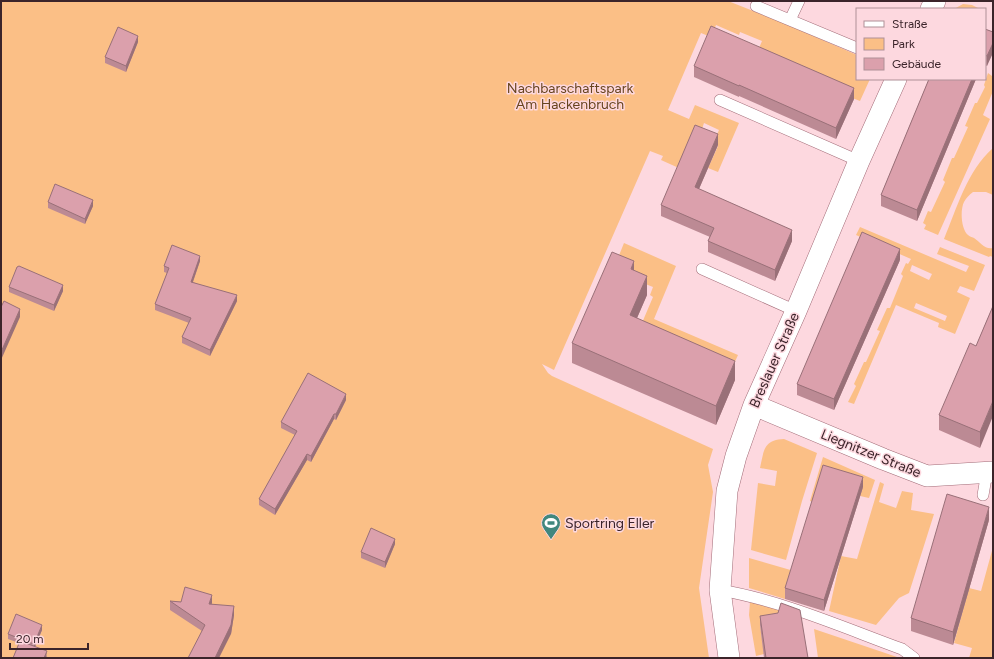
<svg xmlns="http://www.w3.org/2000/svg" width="994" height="659" font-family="Figtree,sans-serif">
  <rect width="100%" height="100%" fill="#fdd8df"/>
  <path fill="#fbbf86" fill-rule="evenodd" d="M 1,1 L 728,1 L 786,24 L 857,55 L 857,79 L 870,79 L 860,101 L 754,60 L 762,41 L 740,32 L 739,35 L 716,25 L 711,37 L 701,33 L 668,110 L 689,119 L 695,105 L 739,123 L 718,172 L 708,168 L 718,146 L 713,143 L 719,130 L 704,123 L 699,138 L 681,169 L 661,160 L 663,156 L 650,151 L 554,370 L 542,364 L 548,373 L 552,376 L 713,449 L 708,465 L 713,492 L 699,588 L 709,658 L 1,658 Z
    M 963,4 L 972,5 L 980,9 L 954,9 Z
    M 988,73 L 992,76 L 993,74 L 993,91 L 983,115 L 990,119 L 938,235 L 924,229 L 926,225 L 923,223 L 928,211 L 931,212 L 945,182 L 943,180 L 952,158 L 954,158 L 968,127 L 965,126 L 975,103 L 977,103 L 985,87 L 984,85 Z
    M 993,148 L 993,195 L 986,192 L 973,192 C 969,195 966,198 964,202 C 960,210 961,229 968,235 C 970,237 973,237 974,238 C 980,242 985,250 993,248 L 993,257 L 990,256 L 989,257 L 944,239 C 957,208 967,171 993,148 Z
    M 860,227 L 966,272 L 969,266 L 937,254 L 940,247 L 985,265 L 974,291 L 960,286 L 957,292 L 970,298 L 955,334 L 938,327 L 939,323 L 896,305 L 854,404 L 848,402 L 856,386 L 854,384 L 864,362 L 866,362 L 880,331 L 877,330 L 887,308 L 890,308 L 903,276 L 901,274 L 906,263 L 908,264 L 911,259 L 856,235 ZM 912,265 L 932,274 L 929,280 L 910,271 ZM 916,303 L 947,316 L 945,321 L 914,308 Z
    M 624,243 L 676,266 L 654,319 L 738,355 L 733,366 L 639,330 L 653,297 L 650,295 L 653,287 L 638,281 L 616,263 Z
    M 784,439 L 817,453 L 802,501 L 786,560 L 751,550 L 758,483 L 775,486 L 777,471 L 760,468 C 764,451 763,440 784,439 Z
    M 823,457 L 875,480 L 869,498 L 860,496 L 862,487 L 815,503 L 810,501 Z
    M 880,482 L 884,484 L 879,502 L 896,508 L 902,491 L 913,493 L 911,510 L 934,514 L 909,593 L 899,598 L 876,625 L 829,611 L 841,556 L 857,559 Z
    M 993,547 L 993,658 L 969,658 L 972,648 L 954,643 L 969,588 L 981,591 Z
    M 749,558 L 794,571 L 785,599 L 749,588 Z
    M 750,602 L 799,615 L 760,625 L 764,654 L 756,656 L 749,615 Z
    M 814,629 L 900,658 L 818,658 Z"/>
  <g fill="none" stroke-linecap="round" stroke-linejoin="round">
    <defs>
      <path id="lane" d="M 756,6 L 857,48
        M 790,20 L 799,1
        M 720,100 L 859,161
        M 702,269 L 796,311
        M 983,495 L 987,472
        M 720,590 C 783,601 842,627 902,649 L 914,658"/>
      <path id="street" d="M 931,9 L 935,1
        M 754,405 L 883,459 L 927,476 L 993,472
        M 729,658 L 720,590 L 727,491 L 736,456 L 754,405 L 796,311 L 859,161 L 896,79"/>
    </defs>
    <use href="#lane" stroke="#a36c78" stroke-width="12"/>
    <use href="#street" stroke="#a36c78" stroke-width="22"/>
    <use href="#lane" stroke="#fff" stroke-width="11"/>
    <use href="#street" stroke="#fff" stroke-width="21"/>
  </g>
  <path fill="#bc8a94" d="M 985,29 L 993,32 L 987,66 L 985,65 Z
    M 138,42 L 126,72 L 105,63 L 105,57 Z
    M 694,66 L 854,99 L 836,139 L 739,96 L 739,97 L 694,77 Z
    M 929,79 L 976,79 L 917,221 L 881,206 L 881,195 Z
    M 718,145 L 699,189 L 792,241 L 775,281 L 708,252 L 708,241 L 710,237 L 661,216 L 661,205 Z
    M 48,202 L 93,206 L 85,224 L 48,208 Z
    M 900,260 L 834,410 L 797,395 L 797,384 Z
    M 200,261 L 193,282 L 237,301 L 210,356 L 182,343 L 182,337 L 189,323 L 155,310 L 155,304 L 167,273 L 164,272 L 164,266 Z
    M 634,270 L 647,295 L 637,318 L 735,380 L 716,425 L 572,363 L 572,343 Z
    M 9,287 L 63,291 L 54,311 L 9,292 Z
    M 993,306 L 980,448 L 939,430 L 939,415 L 976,346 Z
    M 346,400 L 336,420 L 334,419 L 311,462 L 307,460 L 275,515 L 259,505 L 259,499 L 295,435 L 281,428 L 281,422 Z
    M 863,487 L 824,611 L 785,599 L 785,588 Z
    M 989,520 L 953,645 L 911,631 L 911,618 Z
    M 395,544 L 385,568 L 361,558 L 361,552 Z
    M 170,601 L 212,604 L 234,615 L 231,634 L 202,631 L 170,610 Z
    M 760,616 L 808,658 L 764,658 L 760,625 Z
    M 42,630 L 35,647 L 47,656 L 46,658 L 13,658 L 19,643 L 8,639 L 8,634 Z"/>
  <path fill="#997078" d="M 138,36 L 138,42 L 126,72 L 126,66 Z
    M 993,43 L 993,53 L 987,66 L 987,56 Z
    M 972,79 L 976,79 L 917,221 L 917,210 Z
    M 854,88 L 854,99 L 836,139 L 836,128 Z
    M 718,134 L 718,145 L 695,198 L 695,187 Z
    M 93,200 L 93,206 L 85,224 L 85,219 Z
    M 792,230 L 792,241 L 775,281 L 775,270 Z
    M 900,249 L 900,260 L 834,410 L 834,399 Z
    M 200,256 L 200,261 L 191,287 L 191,282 Z
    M 634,261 L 634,281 L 631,269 Z
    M 647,276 L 647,295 L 630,334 L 630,315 Z
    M 63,285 L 63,291 L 54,311 L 54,305 Z
    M 237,295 L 237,301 L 210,356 L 210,350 Z
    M 20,309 L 20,317 L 1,360 L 1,352 Z
    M 735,361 L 735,380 L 716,425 L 716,406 Z
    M 346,394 L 346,400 L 336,420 L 336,414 Z
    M 993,401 L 993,416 L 980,448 L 980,432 Z
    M 334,414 L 334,419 L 311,462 L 311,456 Z
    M 307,454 L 307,460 L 275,515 L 275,509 Z
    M 863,477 L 863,487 L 824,611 L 824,600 Z
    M 989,507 L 989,520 L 953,645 L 953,632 Z
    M 395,539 L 395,544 L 385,568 L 385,562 Z
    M 212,595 L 212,603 L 209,613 L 209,604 Z
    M 234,606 L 234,615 L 231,634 L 219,658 L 215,658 Z
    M 42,625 L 42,630 L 34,649 L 34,644 Z
    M 47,651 L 46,658 L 44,658 Z"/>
  <path fill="#dba0ac" stroke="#997078" d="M 711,26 L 854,88 L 836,128 L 739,85 L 739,86 L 694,66 Z
    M 118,27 L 138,36 L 126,66 L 105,57 Z
    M 985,29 L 993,32 L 993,43 L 987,56 L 985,55 Z
    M 929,79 L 972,79 L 917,210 L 881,195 Z
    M 695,125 L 718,134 L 695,187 L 792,230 L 775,270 L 708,241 L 714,228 L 661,205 Z
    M 55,184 L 93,200 L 85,219 L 48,202 Z
    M 862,232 L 900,249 L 834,399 L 797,384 Z
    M 172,245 L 200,256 L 191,282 L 237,295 L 210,350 L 182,337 L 191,318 L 155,304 L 169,268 L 164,266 Z
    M 612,252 L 634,261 L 631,269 L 647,276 L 630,315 L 735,361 L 716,406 L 572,343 Z
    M 19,266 L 63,285 L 54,305 L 9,287 L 17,267 Z
    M 4,301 L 20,309 L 1,352 L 1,307 Z
    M 993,306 L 993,401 L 980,432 L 939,415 L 970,343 L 976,346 Z
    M 308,373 L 346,394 L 336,414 L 334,414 L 311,456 L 307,454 L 275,509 L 259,499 L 297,431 L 281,422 Z
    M 823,465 L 863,477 L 824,600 L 785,588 Z
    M 947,494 L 989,507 L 953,632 L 911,618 Z
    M 371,528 L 395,539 L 385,562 L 361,552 Z
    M 185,587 L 212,595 L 209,604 L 234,606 L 231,625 L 215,658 L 188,658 L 205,625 L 170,601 L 181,602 Z
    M 781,603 L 800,610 L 808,658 L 766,658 L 760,616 L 778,613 Z
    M 16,614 L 42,625 L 34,644 L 8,634 Z
    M 20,641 L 47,651 L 44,658 L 13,658 Z"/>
  <defs>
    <symbol id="stadium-pin" viewBox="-11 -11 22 30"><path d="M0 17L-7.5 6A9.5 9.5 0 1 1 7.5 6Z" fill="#41877e" stroke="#fdd8df"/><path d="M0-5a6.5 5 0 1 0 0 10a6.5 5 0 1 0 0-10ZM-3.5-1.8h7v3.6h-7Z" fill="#fff"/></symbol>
  </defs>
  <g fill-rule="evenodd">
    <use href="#stadium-pin" x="540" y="512" width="22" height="30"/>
  </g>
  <g text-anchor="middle" stroke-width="3" stroke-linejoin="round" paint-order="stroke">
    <g font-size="14" fill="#68451f" stroke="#fdd8df">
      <text x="570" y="93">Nachbarschaftspark<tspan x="570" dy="16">Am Hackenbruch</tspan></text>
    </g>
    <g font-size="14" fill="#3b242a" stroke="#fdd8df">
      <text transform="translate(774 360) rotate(-66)" y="5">Breslauer Straße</text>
      <text transform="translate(871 453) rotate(22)" y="5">Liegnitzer Straße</text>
    </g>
    <g font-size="14" fill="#3b242a" stroke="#fdd8df" text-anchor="start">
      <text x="565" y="528">Sportring Eller</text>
    </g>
  </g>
  <rect width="994" height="659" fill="none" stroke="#3b242a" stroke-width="4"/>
  <rect x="856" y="8" width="130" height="72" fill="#fdd8df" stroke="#af9097"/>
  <rect x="864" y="21" width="20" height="6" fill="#ffffff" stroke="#af9097"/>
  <text x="892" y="28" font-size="12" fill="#3b242a">Straße</text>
  <rect x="864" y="38" width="20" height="12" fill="#fbbf86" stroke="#af9097"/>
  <text x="892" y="48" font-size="12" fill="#3b242a">Park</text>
  <rect x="864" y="58" width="20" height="12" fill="#dba0ac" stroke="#af9097"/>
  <text x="892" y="68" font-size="12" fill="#3b242a">Gebäude</text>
  <path d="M10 643v6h78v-6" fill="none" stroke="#3b242a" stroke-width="2"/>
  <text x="16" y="643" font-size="12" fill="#3b242a" stroke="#fdd8df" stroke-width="3" paint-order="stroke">20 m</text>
</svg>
